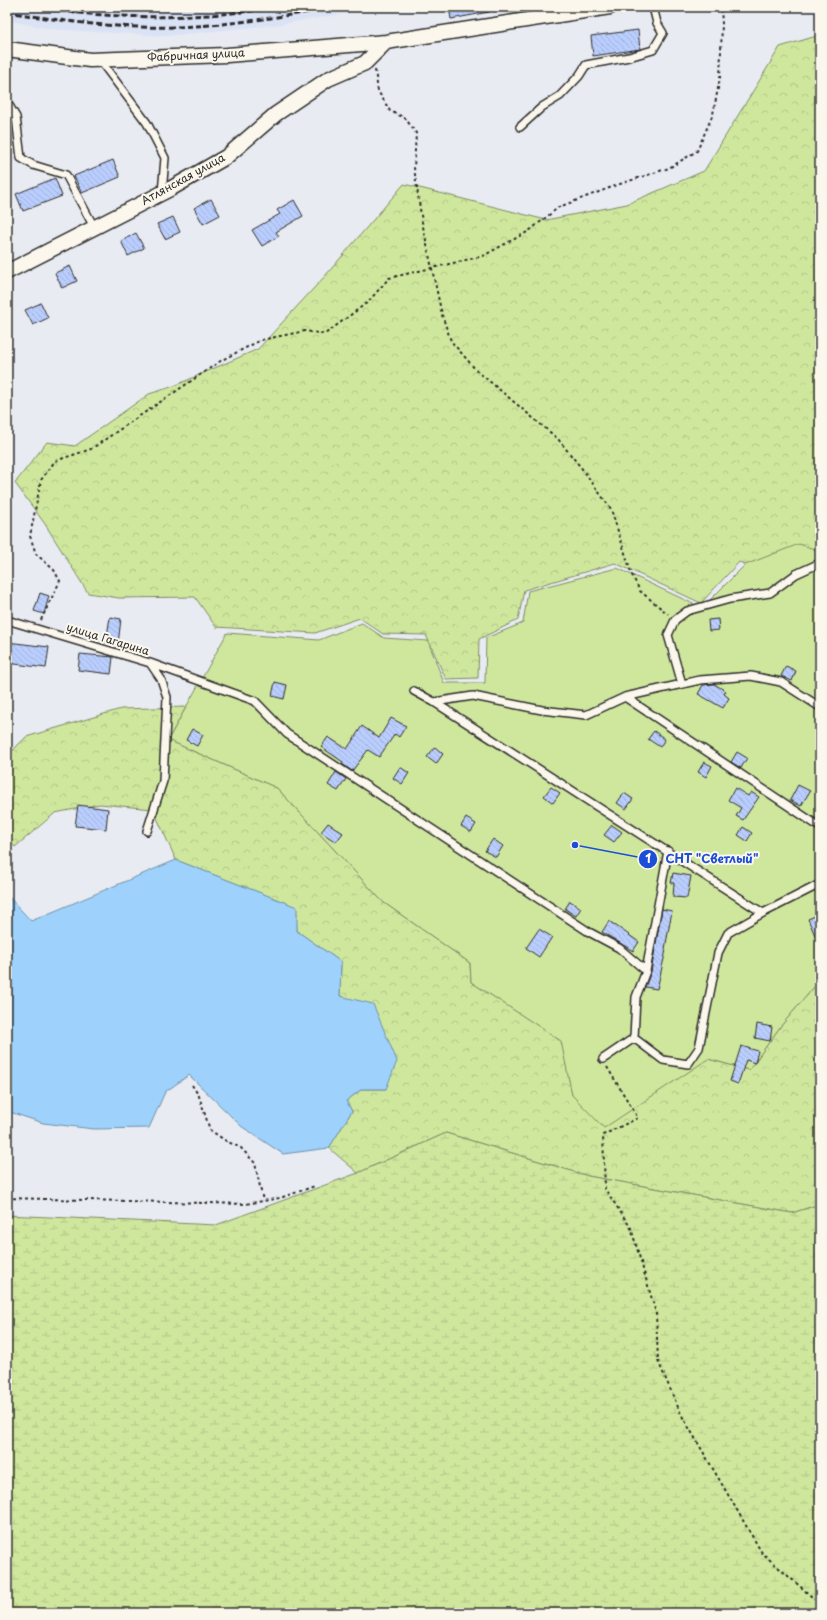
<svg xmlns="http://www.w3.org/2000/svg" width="827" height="1620" font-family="'Playpen Sans',sans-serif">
  <defs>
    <pattern id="forest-crowns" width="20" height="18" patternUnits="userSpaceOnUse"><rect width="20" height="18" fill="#cfe79d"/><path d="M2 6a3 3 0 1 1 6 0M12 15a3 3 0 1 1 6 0" fill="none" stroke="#b2c687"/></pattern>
    <pattern id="wetland-marsh" width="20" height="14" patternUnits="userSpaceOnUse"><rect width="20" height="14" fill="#cfe79d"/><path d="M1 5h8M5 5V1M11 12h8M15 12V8" fill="none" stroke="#b2c687"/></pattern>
    <pattern id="building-back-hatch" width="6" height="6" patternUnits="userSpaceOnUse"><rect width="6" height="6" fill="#bacefe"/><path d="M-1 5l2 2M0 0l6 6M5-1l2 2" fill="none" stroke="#a0b1da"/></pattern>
  </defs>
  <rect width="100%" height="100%" fill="#e8ebf1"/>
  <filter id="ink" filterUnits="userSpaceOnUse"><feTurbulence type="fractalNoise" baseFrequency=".025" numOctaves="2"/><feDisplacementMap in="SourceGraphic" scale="8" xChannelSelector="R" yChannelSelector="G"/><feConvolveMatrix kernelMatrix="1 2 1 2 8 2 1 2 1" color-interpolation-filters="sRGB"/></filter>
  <g filter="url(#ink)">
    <path fill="#dae2f5" d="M 7,7 L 386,7 L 274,25 L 166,36 L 49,29 L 7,20 Z"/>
    <path fill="url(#forest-crowns)" stroke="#7d8964" d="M 820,35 L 820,573 L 809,590 L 739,562 L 701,603 L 615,563 L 524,590 L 518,620 L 479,639 L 478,678 L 446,679 L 426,635 L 383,634 L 360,618 L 315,633 L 216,627 L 195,597 L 119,598 L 88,593 L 45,524 L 15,483 L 47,442 L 75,446 L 149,394 L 174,386 L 258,349 L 326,275 L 404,184 L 546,220 L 627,204 L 704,171 L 780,47 Z
      M 186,707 L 168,740 L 277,788 L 383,902 L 470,963 L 471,982 L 562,1041 L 572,1095 L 708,1059 L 749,1070 L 780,1027 L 820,980 L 820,1204 L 792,1213 L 588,1176 L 446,1133 L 358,1173 L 329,1148 L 352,1111 L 346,1101 L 362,1089 L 386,1089 L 340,996 L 341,962 L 297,931 L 296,907 L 176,860 L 153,809 L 100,804 L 55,813 L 15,847 L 7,838 L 7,756 L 26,737 L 121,709 Z"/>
    <path fill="url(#wetland-marsh)" stroke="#7d8964" d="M 446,1133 L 588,1176 L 792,1213 L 820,1204 L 820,1613 L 7,1613 L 7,1215 L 216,1225 L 358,1173 Z"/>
    <path fill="#cfe79d" stroke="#7d8964" d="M 799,544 L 820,551 L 820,980 L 780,1027 L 749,1070 L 708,1059 L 604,1128 L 572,1095 L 561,1041 L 471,982 L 470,963 L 383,902 L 277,788 L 168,740 L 227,633 L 319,640 L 362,623 L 384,638 L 428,641 L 444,683 L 485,683 L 486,638 L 523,623 L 528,591 L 617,568 L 702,608 L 745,565 Z"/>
    <path fill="#9ed2fc" stroke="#708fa8" d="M 176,860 L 297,907 L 297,931 L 341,962 L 340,996 L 373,1004 L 397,1061 L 386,1089 L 362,1089 L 346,1101 L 352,1111 L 329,1148 L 283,1154 L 241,1126 L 189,1075 L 165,1092 L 149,1128 L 94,1129 L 43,1123 L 7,1111 L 7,895 L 31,921 Z"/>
    <path fill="url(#building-back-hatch)" stroke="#2b2b2b" d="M 449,7 L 488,7 L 489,12 L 451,19 Z
      M 638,30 L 640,49 L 593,56 L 591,36 Z
      M 113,160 L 120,177 L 82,193 L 74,176 Z
      M 55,178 L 62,196 L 23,211 L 16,194 Z
      M 211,199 L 220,215 L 203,224 L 194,208 Z
      M 294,200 L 303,216 L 276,232 L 279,236 L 262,246 L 252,230 L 280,214 L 277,210 Z
      M 173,217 L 180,232 L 165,239 L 157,224 Z
      M 136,233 L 144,248 L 128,256 L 121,241 Z
      M 70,266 L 77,281 L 62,288 L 55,273 Z
      M 41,303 L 48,318 L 33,325 L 25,310 Z
      M 40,593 L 49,596 L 44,614 L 34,611 Z
      M 110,617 L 121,619 L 118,644 L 106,642 Z
      M 718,619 L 719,630 L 709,631 L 708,620 Z
      M 7,642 L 49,647 L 46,668 L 7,663 Z
      M 80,654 L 113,657 L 111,674 L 78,670 Z
      M 786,666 L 796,671 L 792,681 L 781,676 Z
      M 275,682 L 287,685 L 284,699 L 272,696 Z
      M 714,684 L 726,691 L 724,694 L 729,698 L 723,708 L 698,694 L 703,685 Z
      M 391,718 L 406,726 L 399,737 L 395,734 L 379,757 L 368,750 L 352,771 L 342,764 L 343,762 L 321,747 L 328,737 L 347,749 L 362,726 L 379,738 Z
      M 192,729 L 203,735 L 197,746 L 186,740 Z
      M 654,731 L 665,739 L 660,747 L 648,739 Z
      M 435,747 L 443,754 L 436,764 L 427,757 Z
      M 737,752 L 747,758 L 741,768 L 731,762 Z
      M 704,762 L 712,766 L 706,777 L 698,772 Z
      M 400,767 L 409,773 L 402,784 L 393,778 Z
      M 336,772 L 346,779 L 338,791 L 328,785 Z
      M 798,785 L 810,791 L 801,806 L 790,800 Z
      M 551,787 L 560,793 L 553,803 L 544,796 Z
      M 735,788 L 748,796 L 751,792 L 759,797 L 743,820 L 736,816 L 741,808 L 728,800 Z
      M 624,793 L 633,799 L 626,809 L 617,803 Z
      M 78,805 L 108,809 L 106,829 L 75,826 Z
      M 466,818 L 476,824 L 471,832 L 461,826 Z
      M 328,823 L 343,833 L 336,842 L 321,832 Z
      M 612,825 L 622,832 L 614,842 L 604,835 Z
      M 743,827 L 752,833 L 747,841 L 738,835 Z
      M 493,839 L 503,846 L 496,857 L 485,851 Z
      M 673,873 L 691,876 L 687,898 L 673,897 L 674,883 L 671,883 Z
      M 570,901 L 581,908 L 576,916 L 565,909 Z
      M 662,909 L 672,911 L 665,949 L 666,950 L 657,989 L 645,987 L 651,972 Z
      M 820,914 L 820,947 L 808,919 Z
      M 609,921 L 639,942 L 633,951 L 602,932 Z
      M 539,929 L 552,937 L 539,957 L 526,948 Z
      M 757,1024 L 772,1027 L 770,1041 L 755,1038 Z
      M 741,1046 L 758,1051 L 755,1063 L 746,1060 L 738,1084 L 730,1081 Z"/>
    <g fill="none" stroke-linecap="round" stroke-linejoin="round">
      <defs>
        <path id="lane" d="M 99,59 L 147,123 L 165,158 L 162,193
          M 7,102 L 16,117 L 21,158 L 33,165 L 66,175 L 94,227
          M 520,127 L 542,107 L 560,96 L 579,76 L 586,65 L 629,57 L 653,50 L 663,33 L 657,23 L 653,7
          M 7,620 L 150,663 L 161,679 L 167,697 L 163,781 L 147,831
          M 150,663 L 255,701 L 287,734 L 589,932 L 619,948 L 646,971
          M 682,684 L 668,635 L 675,620 L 687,611 L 730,599 L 770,593 L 796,574 L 820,563
          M 414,691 L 434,702 L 763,913
          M 625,697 L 820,827
          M 434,702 L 473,696 L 542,710 L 586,715 L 625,697 L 700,680 L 751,676 L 781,682 L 820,707
          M 668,851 L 646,971 L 636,997 L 634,1038 L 663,1060 L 688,1064 L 699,1048 L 718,953 L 728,933 L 763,913 L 820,884
          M 603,1059 L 634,1038"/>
        <path id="street" d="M 7,49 L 90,60 L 227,55 L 386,42 L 610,7
          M 7,272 L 170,189 L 226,157 L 276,114 L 328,79 L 365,63 L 386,42"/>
      </defs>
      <use href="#lane" stroke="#2b2b2b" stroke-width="10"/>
      <use href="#street" stroke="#2b2b2b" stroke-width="17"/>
      <path stroke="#2b2b2b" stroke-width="2" stroke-dasharray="3 3" stroke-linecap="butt" d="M 375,70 L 378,91 L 390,111 L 405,118 L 416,133 L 414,168 L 422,222 L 442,315 L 451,341 L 476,370 L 558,439 L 583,470 L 611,509 L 632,575 L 640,591 L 668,614
        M 41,620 L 60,581 L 54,570 L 36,554 L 30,536 L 41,480 L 55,461 L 91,449 L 222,360 L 261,340 L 305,331 L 325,334 L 368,302 L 389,278 L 483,256 L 529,231 L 559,207 L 620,184 L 669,168 L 697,151 L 713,114 L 720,78 L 722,24 L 721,7
        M 607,1067 L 638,1118 L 603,1135 L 605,1189 L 631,1228 L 656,1313 L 658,1361 L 681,1414 L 762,1553 L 820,1604
        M 192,1085 L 199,1096 L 210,1130 L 226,1141 L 241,1148 L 255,1163 L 263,1201
        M 7,1198 L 246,1204 L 280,1198 L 315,1186"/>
      <use href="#lane" stroke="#fbf7ec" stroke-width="7"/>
      <use href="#street" stroke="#fbf7ec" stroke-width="14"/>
      <path stroke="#2b2b2b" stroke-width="3" stroke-dasharray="6 3" stroke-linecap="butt" d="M 33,7 C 114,20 197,20 279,7
        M 7,12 C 51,19 95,26 140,27 C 205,29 271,19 336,7"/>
    </g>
  </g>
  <g text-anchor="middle" stroke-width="4" stroke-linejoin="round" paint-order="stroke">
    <g font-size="11" fill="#2b2b2b" stroke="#fbf7ec">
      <text transform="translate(196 55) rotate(-3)" y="4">Фабричная улица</text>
      <text transform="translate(183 179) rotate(-29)" y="4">Атлянская улица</text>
      <text transform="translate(108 639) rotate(17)" y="4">улица Гагарина</text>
    </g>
  </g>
  <path fill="none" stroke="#1d4ed8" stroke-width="1.5" d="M575 845L648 859"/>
  <g fill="#1d4ed8" stroke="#fbf7ec" stroke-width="1.5">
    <circle cx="575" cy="845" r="4"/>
    <circle cx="648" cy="859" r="10"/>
  </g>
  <g font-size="12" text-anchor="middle" font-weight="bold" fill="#fff">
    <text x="648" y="863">1</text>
  </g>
  <g font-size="12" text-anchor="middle" font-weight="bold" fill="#1d4ed8" stroke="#fbf7ec" stroke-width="4" stroke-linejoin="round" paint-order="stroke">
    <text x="712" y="863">СНТ "Светлый"</text>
  </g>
  <rect width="827" height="1620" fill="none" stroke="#fbf7ec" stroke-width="24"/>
  <rect x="12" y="12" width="803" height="1596" fill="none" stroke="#2b2b2b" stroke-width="1.5" filter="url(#ink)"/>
</svg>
